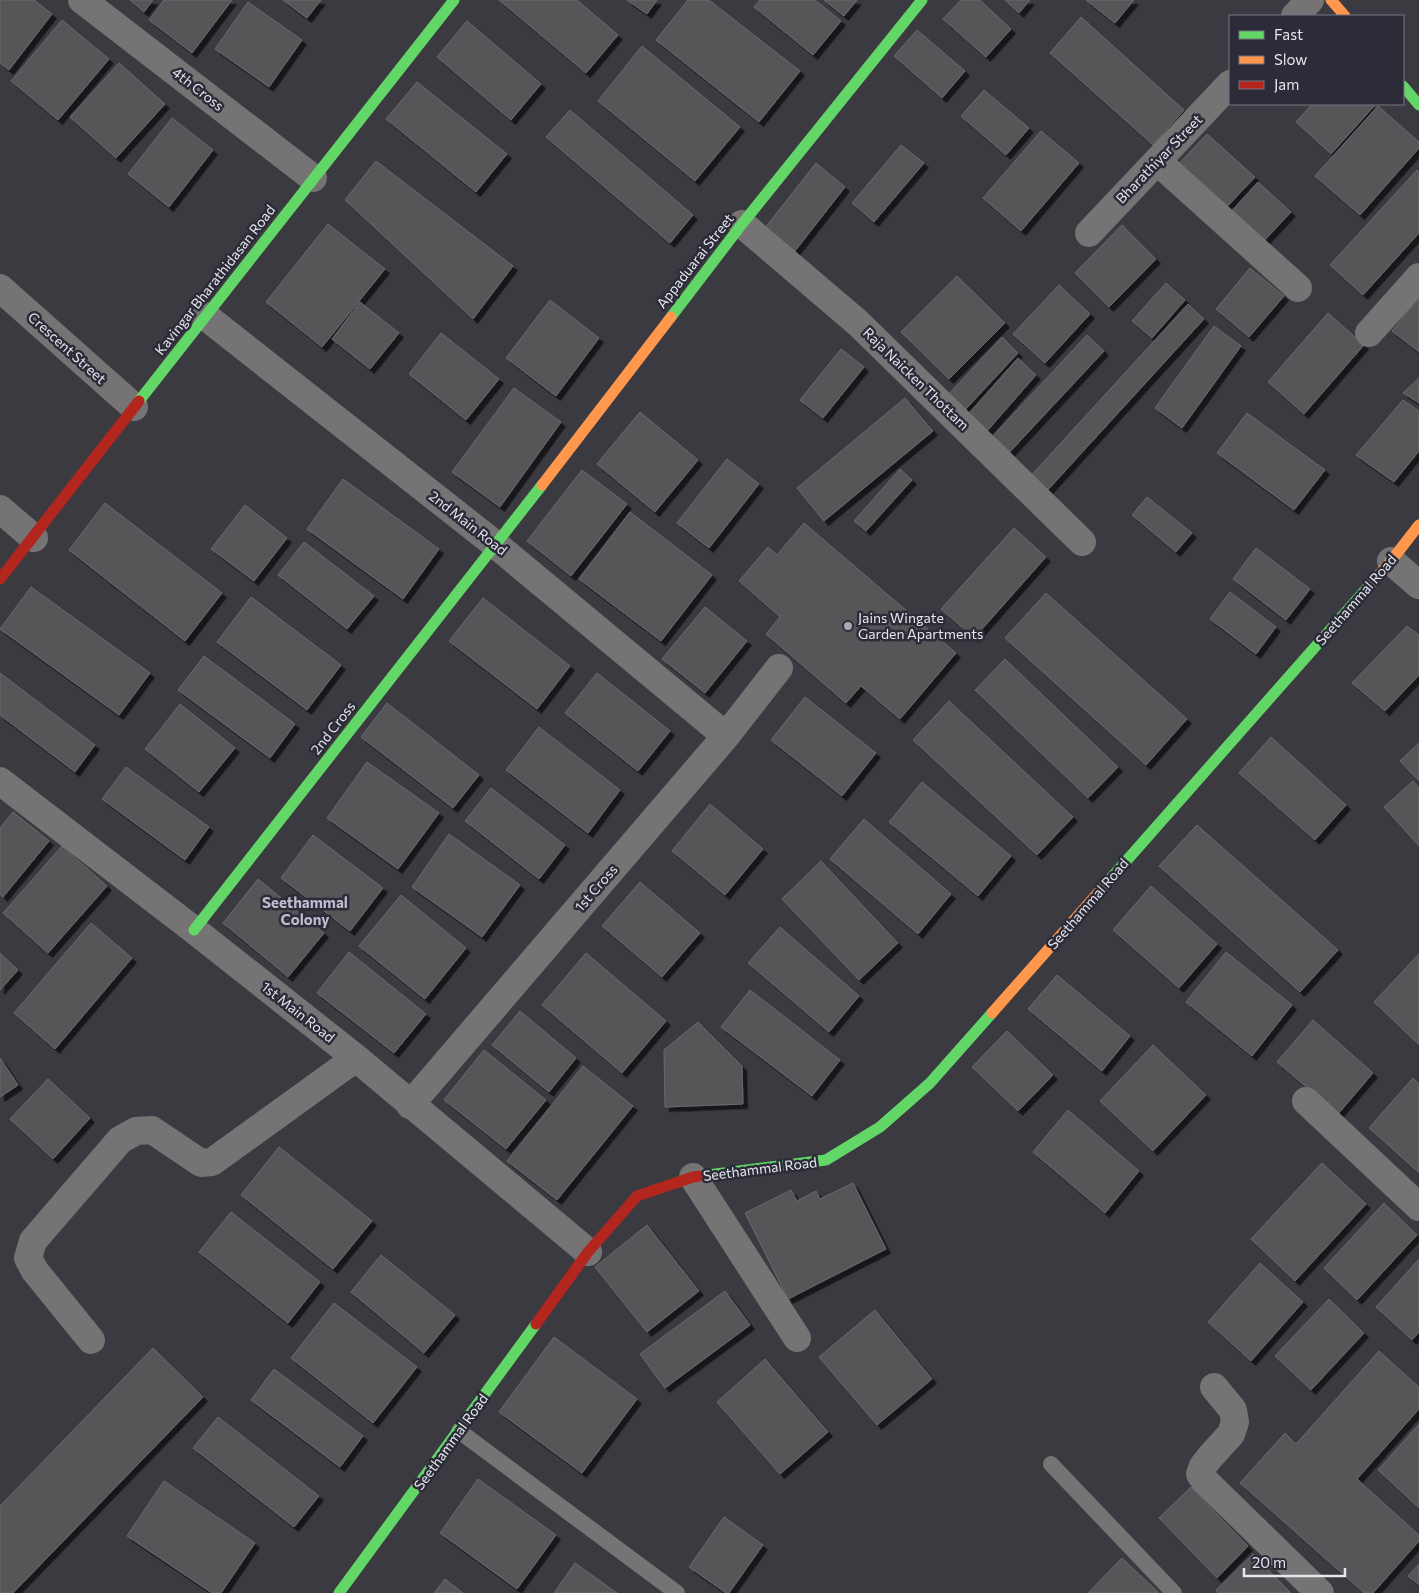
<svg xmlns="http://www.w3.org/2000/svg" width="1419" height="1593" font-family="Commissioner,sans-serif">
  <defs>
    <filter id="shadow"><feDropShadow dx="4.5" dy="4.5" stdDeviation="0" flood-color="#0009"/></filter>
  </defs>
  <rect width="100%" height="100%" fill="#3a3a40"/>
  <path fill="#585559" stroke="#6c696e" filter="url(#shadow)" d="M 0,0 L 34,0 L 52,14 L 9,70 L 0,63 Z
    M 130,0 L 153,0 L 144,12 Z
    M 164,0 L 232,0 L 192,53 L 149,20 Z
    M 283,0 L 321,0 L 307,18 Z
    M 499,0 L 577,0 L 618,35 L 586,73 Z
    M 627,0 L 657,0 L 647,14 Z
    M 688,0 L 709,0 L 800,71 L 759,122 L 656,40 Z
    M 760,0 L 815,0 L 841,21 L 813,55 L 754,7 Z
    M 824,0 L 857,0 L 844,16 Z
    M 961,0 L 980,0 L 1011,29 L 986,57 L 943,19 Z
    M 1005,0 L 1030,0 L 1019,13 Z
    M 1086,0 L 1134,0 L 1115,23 Z
    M 248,2 L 302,40 L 269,87 L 215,49 Z
    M 1081,17 L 1184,110 L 1153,145 L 1050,53 Z
    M 62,20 L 109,59 L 58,120 L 11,81 Z
    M 467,21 L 541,84 L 511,120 L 437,57 Z
    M 917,30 L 965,71 L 942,98 L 894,56 Z
    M 642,46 L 740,127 L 695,181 L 598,101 Z
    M 119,63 L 165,104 L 116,158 L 70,117 Z
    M 417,82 L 507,154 L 476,192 L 386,119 Z
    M 984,90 L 1029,128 L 1006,155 L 961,116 Z
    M 1312,104 L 1376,104 L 1331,154 L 1296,122 Z
    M 1378,106 L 1419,142 L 1419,148 L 1360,215 L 1315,176 Z
    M 570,110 L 693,215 L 670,243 L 546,137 Z
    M 172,118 L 213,150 L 169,207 L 128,174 Z
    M 1041,131 L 1079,163 L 1021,231 L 983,198 Z
    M 1207,134 L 1255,177 L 1221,213 L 1174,169 Z
    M 901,145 L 924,163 L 874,222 L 852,203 Z
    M 376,161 L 513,266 L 473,319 L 345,200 Z
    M 816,163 L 845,187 L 795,251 L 765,228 Z
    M 1417,170 L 1419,172 L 1419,233 L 1363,295 L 1330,265 Z
    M 1258,182 L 1291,212 L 1260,245 L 1227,216 Z
    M 328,224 L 385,269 L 322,347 L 266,302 Z
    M 1122,225 L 1156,259 L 1109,307 L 1075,273 Z
    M 1250,268 L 1284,296 L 1249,337 L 1216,309 Z
    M 957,276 L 1005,323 L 949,379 L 901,332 Z
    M 1166,283 L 1185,300 L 1152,338 L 1132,321 Z
    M 1059,285 L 1090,314 L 1045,363 L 1013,334 Z
    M 1419,297 L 1419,352 L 1392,331 Z
    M 550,300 L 599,338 L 556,396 L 506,358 Z
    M 360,302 L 399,333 L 370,369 L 332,339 Z
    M 1188,304 L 1204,319 L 1044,494 L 1027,480 Z
    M 1328,313 L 1364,345 L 1304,414 L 1268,382 Z
    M 1214,326 L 1241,346 L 1182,428 L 1155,408 Z
    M 441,333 L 499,379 L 466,420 L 409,374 Z
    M 1087,335 L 1104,351 L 1006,456 L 989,440 Z
    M 1002,337 L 1018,353 L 964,411 L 947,396 Z
    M 841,349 L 864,367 L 823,418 L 800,400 Z
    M 1018,358 L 1036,375 L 981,438 L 962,421 Z
    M 1419,378 L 1419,403 L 1403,393 Z
    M 514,388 L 561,422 L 500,507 L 452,472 Z
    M 905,398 L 933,431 L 824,521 L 797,488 Z
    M 1403,400 L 1419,411 L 1419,451 L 1394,482 L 1356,455 Z
    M 640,412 L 698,460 L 655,512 L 597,464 Z
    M 1247,413 L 1325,470 L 1294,510 L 1217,453 Z
    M 727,459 L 759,484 L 709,548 L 677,523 Z
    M 900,469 L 912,480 L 866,531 L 854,521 Z
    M 582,470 L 627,504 L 571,576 L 527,541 Z
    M 343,479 L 439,549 L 403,599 L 307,529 Z
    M 1147,497 L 1192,533 L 1176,552 L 1132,515 Z
    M 105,503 L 222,593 L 185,641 L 69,550 Z
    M 245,505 L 287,538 L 254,581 L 211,549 Z
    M 630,512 L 712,575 L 661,641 L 579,579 Z
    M 804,523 L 956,653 L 900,719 L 861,686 L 846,703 L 766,634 L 780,617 L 739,581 L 768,547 L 777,555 Z
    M 1014,528 L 1046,557 L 974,638 L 941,609 Z
    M 304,542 L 374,596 L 347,629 L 278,575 Z
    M 1256,548 L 1310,589 L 1286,620 L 1233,579 Z
    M 31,587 L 150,673 L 119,715 L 0,629 Z
    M 1230,592 L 1276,627 L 1256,654 L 1210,619 Z
    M 1046,593 L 1187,719 L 1146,765 L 1005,638 Z
    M 251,597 L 341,665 L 307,710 L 217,642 Z
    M 483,598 L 570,666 L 537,709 L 449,641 Z
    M 705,607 L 747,641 L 705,693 L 662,659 Z
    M 1407,626 L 1419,635 L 1419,675 L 1385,711 L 1352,683 Z
    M 204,656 L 295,724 L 270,758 L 178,690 Z
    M 1005,659 L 1118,767 L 1088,798 L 975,690 Z
    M 0,673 L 95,745 L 75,772 L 0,715 Z
    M 597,673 L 670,731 L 638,771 L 565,713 Z
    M 805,697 L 876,753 L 842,796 L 771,740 Z
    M 949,701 L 1073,817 L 1037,855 L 913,740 Z
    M 387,703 L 479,775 L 453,808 L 361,737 Z
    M 180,704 L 235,748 L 199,792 L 145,749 Z
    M 539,727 L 620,790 L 588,833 L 506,770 Z
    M 1271,737 L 1346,805 L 1315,840 L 1239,773 Z
    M 1419,743 L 1419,781 L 1400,761 Z
    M 367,762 L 439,813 L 398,869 L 327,818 Z
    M 126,767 L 209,827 L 185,860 L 102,799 Z
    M 1413,781 L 1419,788 L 1419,846 L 1384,807 Z
    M 922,782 L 1011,856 L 978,896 L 889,822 Z
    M 491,788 L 565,845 L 539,879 L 465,821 Z
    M 710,804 L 763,849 L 725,895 L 672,851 Z
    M 13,812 L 49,841 L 3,897 L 0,894 L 0,828 Z
    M 864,819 L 951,894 L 918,934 L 830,859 Z
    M 1197,825 L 1338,950 L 1300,992 L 1159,866 Z
    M 449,834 L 520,885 L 482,937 L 412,887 Z
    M 313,835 L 383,888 L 350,931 L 281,878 Z
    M 62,846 L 107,886 L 48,953 L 3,913 Z
    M 821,861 L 898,943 L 859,980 L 782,899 Z
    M 258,879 L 324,933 L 288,977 L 223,923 Z
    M 640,882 L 700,933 L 662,977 L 602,926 Z
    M 1151,886 L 1217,944 L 1179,988 L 1113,930 Z
    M 401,895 L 466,948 L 425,999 L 359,946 Z
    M 91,923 L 132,958 L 55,1049 L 14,1013 Z
    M 780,927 L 859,996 L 829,1032 L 748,963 Z
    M 349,952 L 426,1014 L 394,1053 L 317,993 Z
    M 1226,952 L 1292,1005 L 1252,1056 L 1186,1002 Z
    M 0,953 L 18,970 L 0,990 Z
    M 586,953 L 666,1021 L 622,1073 L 542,1005 Z
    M 1419,954 L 1419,1045 L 1374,1002 Z
    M 1057,975 L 1130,1036 L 1102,1071 L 1028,1009 Z
    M 750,990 L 840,1060 L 812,1096 L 721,1027 Z
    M 520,1011 L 576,1058 L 549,1092 L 492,1045 Z
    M 1313,1020 L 1373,1073 L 1338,1114 L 1277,1062 Z
    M 698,1022 L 742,1066 L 743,1104 L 665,1107 L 664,1050 Z
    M 1007,1031 L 1053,1075 L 1018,1111 L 972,1067 Z
    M 1153,1045 L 1206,1095 L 1153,1151 L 1100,1101 Z
    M 484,1050 L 546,1100 L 506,1149 L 444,1100 Z
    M 0,1058 L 18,1085 L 0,1097 Z
    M 583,1066 L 633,1106 L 557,1200 L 507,1161 Z
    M 1413,1078 L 1419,1084 L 1419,1173 L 1369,1128 Z
    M 48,1079 L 90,1118 L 53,1159 L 10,1119 Z
    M 1068,1110 L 1139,1171 L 1105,1213 L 1033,1152 Z
    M 279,1147 L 372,1221 L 333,1269 L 241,1195 Z
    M 1322,1163 L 1366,1204 L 1295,1281 L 1251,1239 Z
    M 853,1183 L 886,1249 L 788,1299 L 745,1213 L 791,1190 L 797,1201 L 816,1191 L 820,1199 Z
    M 1384,1203 L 1417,1235 L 1357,1300 L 1324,1268 Z
    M 231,1212 L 320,1282 L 288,1323 L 199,1252 Z
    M 647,1225 L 699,1291 L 647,1332 L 595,1267 Z
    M 381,1255 L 455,1315 L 424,1353 L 351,1292 Z
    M 1419,1259 L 1419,1332 L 1412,1340 L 1376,1307 Z
    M 1260,1263 L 1303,1302 L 1251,1361 L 1208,1322 Z
    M 725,1291 L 750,1325 L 665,1388 L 640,1354 Z
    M 1329,1299 L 1364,1333 L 1311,1390 L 1275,1356 Z
    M 334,1303 L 417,1367 L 373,1423 L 291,1358 Z
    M 875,1310 L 932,1379 L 877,1425 L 819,1357 Z
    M 554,1337 L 637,1399 L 582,1473 L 499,1412 Z
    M 153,1348 L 203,1397 L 13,1593 L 0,1593 L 0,1506 Z
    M 1379,1351 L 1419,1387 L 1419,1409 L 1357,1479 L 1419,1535 L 1419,1541 L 1373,1593 L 1364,1593 L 1240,1483 L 1285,1433 L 1296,1444 Z
    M 765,1359 L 828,1432 L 780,1474 L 717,1402 Z
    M 274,1369 L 363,1436 L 340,1467 L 251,1400 Z
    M 218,1417 L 319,1496 L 294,1527 L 193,1448 Z
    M 1419,1424 L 1419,1508 L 1378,1470 Z
    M 478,1479 L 556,1535 L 517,1589 L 440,1533 Z
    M 164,1481 L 255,1543 L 221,1593 L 212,1593 L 127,1536 Z
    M 1191,1487 L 1248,1546 L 1217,1578 L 1159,1518 Z
    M 724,1517 L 763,1545 L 729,1593 L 726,1593 L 689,1567 Z
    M 1253,1554 L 1291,1593 L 1218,1593 L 1216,1590 Z
    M 1122,1558 L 1159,1593 L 1088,1593 Z
    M 575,1563 L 617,1593 L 554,1593 Z
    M 1419,1564 L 1419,1585 L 1408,1576 Z
    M 445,1579 L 463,1593 L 434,1593 Z"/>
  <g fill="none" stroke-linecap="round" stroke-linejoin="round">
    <path stroke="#767374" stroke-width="16" d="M 459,1431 L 677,1593
      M 1051,1464 L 1174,1593"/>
    <path stroke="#767374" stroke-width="28" d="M 82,0 L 313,178
      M 1295,16 L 1310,0
      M 1157,161 L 1298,288
      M 742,224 L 858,323 L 1082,542
      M 1089,233 L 1230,84
      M 0,288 L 134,407
      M 205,316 L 496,545 L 726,736
      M 1369,333 L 1419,277
      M 0,509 L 34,538
      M 1391,561 L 1419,585
      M 0,781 L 194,930 L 356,1058 L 588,1252
      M 1306,1101 L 1419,1207
      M 410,1105 L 726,736 L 779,668
      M 693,1177 L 797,1338
      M 91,1340 L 35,1271 L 28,1258 L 33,1241 L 120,1140 L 136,1131 L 152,1130 L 201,1163 L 212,1162 L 356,1058
      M 1214,1387 L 1233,1410 L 1235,1422 L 1231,1434 L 1210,1457 L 1203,1466 L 1200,1474 L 1205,1481 L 1320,1593"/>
    <path stroke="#63d668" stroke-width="11" d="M 1403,86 L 1419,105
      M 671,317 L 742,224 L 922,0
      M 139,401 L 454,0
      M 1105,885 L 1368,587
      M 194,930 L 542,485
      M 700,1176 L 826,1160 L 880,1127 L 930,1083 L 992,1013
      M 339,1593 L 536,1324"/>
    <path stroke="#ff974d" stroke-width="11" d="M 1331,0 L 1345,16
      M 542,485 L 671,317
      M 1368,587 L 1391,561 L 1419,525
      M 992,1013 L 1105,885"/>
    <path stroke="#b3261e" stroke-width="11" d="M 0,579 L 139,401
      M 536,1324 L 588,1252 L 637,1196 L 693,1177 L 700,1176"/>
  </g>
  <circle fill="#aaaab2" stroke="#2c2c39" stroke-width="2" cx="848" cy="626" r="5"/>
  <g text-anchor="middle" stroke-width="5" stroke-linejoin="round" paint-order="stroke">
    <g font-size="14" fill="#e6e6ef" stroke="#2c2c39">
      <text transform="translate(198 89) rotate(38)" y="5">4th Cross</text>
      <text transform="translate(1159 159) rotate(-46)" y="5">Bharathiyar Street</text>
      <text transform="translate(695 261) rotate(-52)" y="5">Appaduarai Street</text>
      <text transform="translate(215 280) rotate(-52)" y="5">Kavingar Bharathidasan Road</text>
      <text transform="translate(67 348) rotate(42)" y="5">Crescent Street</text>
      <text transform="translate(916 379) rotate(44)" y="5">Raja Naicken Thottam</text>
      <text transform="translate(468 523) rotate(38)" y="5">2nd Main Road</text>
      <text transform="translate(1356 600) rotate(-49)" y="5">Seethammal Road</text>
      <text transform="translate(333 728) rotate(-52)" y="5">2nd Cross</text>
      <text transform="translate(596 888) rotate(-49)" y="5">1st Cross</text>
      <text transform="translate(1088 904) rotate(-49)" y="5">Seethammal Road</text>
      <text transform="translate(298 1012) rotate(38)" y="5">1st Main Road</text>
      <text transform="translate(760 1169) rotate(-7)" y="5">Seethammal Road</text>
      <text transform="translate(451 1442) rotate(-54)" y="5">Seethammal Road</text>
    </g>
    <g font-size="14" fill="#e6e6ef" stroke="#2c2c39" text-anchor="start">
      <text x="858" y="623">Jains Wingate<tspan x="858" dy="16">Garden Apartments</tspan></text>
    </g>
    <g font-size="15" font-weight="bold" fill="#bcbccd" stroke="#2c2c39">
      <text x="305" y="908">Seethammal<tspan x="305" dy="17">Colony</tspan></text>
    </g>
  </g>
  <rect x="1229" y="15" width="175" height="90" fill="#2c2c39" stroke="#767682"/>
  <rect x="1239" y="31" width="25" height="8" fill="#63d668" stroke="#767682"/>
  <text x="1274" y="40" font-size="15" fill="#e6e6ef">Fast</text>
  <rect x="1239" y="56" width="25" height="8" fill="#ff974d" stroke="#767682"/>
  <text x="1274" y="65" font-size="15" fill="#e6e6ef">Slow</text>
  <rect x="1239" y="81" width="25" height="8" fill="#b3261e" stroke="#767682"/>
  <text x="1274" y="90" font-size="15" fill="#e6e6ef">Jam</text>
  <path d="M1244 1568v8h101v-8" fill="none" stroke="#e6e6ef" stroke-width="2.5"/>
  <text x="1252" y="1568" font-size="15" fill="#e6e6ef" stroke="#2c2c39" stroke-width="4" paint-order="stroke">20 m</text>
</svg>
